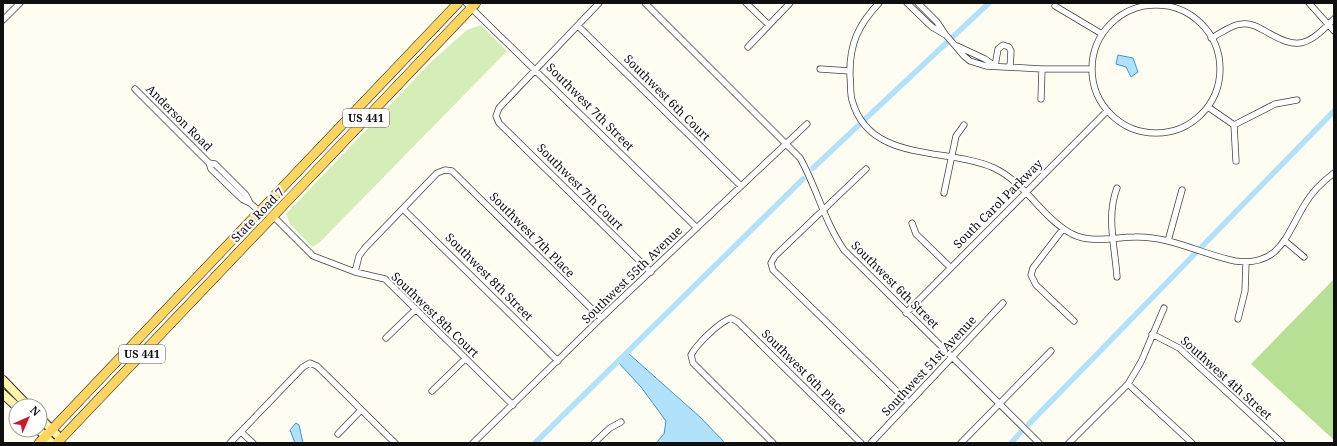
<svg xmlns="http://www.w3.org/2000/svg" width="1337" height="446" font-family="'Noto Serif',serif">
  <rect width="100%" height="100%" fill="#fffcf1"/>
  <path fill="#d5eeb7" d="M 481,25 L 507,51 L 320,242 L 312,247 L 290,224 L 286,214 L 432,61 L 467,30 Z"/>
  <path fill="#b8e095" d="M 1334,279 L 1334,440 L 1251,364 Z"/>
  <path fill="#b1e1fb" stroke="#329ad9" d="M 1118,55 L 1133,58 L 1138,72 L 1131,77 L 1126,67 L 1116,64 Z
    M 628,353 L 700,417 L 725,443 L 656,443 L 664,434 L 666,421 L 641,387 L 618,362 Z
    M 296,423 L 299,425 L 303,443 L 295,443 L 290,430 Z"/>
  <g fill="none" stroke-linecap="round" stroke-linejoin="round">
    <path stroke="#b1e1fb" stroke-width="5.5" d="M 813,168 L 989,3
      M 1029,424 L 1334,111
      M 535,443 L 803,179
      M 1011,443 L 1021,432"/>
    <defs>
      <path id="street" d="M 466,3 L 697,228
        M 599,3 L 499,108 L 496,116 L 499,123 L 651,272
        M 645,3 L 800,158 C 817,188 824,221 844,250 L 1039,443
        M 746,3 L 769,25
        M 879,3 C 858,25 849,45 850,76 C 851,84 850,93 852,100 C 869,164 948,147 994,168 C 1026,183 1042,218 1072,234 C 1092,244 1114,237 1135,237 C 1170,236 1201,254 1235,261 C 1280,267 1286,235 1305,204 C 1312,192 1322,182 1334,173
        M 907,3 L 932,27 L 944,34
        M 918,3 L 937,22 L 945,34 L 964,56 L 970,61 L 986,66 L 1042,69 L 1091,69
        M 1309,3 L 1334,31
        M1092 69a64 64 0 1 1 128 0a64 64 0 1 1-128 0Z
        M 1055,6 L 1102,34
        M 3,20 L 20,3
        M 578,26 L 741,186
        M 1211,38 C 1220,34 1232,24 1242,24 C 1251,23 1258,27 1265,31 C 1299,51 1307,46 1334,19
        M 957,46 L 985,59 L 995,66
        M 748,47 L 790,3
        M 995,66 L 998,49 L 1003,45 L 1009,47 L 1011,51 L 1010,67
        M 820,69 L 850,71
        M 135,89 L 209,163 L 211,169 L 242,199 L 250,203 L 259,211
        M 1041,99 L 1042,69
        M 1208,107 L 1234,125
        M 1234,125 L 1275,104 L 1297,100
        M 1234,125 L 1236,161
        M 209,163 L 215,164 L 246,195 L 250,203
        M 866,169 L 775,256 L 771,263 L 773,270 L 909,403
        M 944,193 L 956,136 L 964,125
        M 403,209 L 558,361
        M 273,216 L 313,256 L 355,272 L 385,279 L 513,405
        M 912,223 L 916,234 L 950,267
        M 1063,229 L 1033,268 L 1031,275 L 1036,285 L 1074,321
        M 1168,241 L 1182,190
        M 1285,241 L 1304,257
        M 355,272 L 359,256 L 365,248 L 437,173 L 445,170 L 452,171 L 601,318
        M 1117,277 C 1115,247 1106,216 1117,188
        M 906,313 L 1107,111
        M 1238,319 L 1245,291 L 1246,262
        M 1152,334 L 1179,348 L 1282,443
        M 386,338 L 416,309
        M 1128,384 L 1192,443
        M 432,391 L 465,359
        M 241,432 L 253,443
        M 338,434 L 361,410
        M 230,443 L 303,367 L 310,363 L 317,366 L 395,443
        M 473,443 L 601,318 L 807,124
        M 594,443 L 610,428 L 621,422
        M 773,443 L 693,363 L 691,355 C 697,344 718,323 731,318 L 738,322 L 861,443
        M 871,443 L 1003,303
        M 961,443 L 1051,351
        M 1069,443 L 1128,384 L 1141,362 L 1164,308"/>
      <path id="secondary" d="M 3,380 L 28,406
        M 3,394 L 16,406
        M 40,418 L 61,439
        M 39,430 L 52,443"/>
      <path id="primary" d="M 39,443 L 458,3
        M 57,443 L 476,3"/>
    </defs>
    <use href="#street" stroke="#424242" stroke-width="7"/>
    <use href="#secondary" stroke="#313131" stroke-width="10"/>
    <use href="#primary" stroke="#202020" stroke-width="10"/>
    <use href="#street" stroke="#fff" stroke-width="5.5"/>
    <use href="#secondary" stroke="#fff4ac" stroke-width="8"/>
    <use href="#primary" stroke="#ffd561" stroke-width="9"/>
  </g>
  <g text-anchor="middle" stroke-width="4" stroke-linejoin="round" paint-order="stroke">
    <g fill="#fff" stroke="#575757" stroke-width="1">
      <rect x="343" y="109" width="46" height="18" rx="3"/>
      <rect x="119" y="345" width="46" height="18" rx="3"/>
    </g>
    <g font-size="11" font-weight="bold" fill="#0f0f0f">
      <text x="366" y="122">US 441</text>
      <text x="142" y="358">US 441</text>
    </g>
    <g font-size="12" fill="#0f0f0f" stroke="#fff">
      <text transform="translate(667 98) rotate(45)" y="4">Southwest 6th Court</text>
      <text transform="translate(590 107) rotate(45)" y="4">Southwest 7th Street</text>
      <text transform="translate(179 118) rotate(45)" y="4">Anderson Road</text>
      <text transform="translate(580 187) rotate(45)" y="4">Southwest 7th Court</text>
      <text transform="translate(998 204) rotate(-45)" y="4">South Carol Parkway</text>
      <text transform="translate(258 215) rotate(-46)" y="4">State Road 7</text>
      <text transform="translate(532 235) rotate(45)" y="4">Southwest 7th Place</text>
      <text transform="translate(632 275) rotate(-44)" y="4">Southwest 55th Avenue</text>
      <text transform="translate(489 277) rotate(45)" y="4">Southwest 8th Street</text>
      <text transform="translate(895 285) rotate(45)" y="4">Southwest 6th Street</text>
      <text transform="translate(435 315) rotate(44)" y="4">Southwest 8th Court</text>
      <text transform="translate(929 366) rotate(-47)" y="4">Southwest 51st Avenue</text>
      <text transform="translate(804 372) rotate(45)" y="4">Southwest 6th Place</text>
      <text transform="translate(1226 378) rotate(42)" y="4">Southwest 4th Street</text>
    </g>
  </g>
  <rect width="1337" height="446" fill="none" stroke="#0f0f0f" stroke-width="8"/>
  <g transform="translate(28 418) rotate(45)"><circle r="19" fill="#ffffff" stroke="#9f9f9f"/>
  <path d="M0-3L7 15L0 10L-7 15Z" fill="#cc1a27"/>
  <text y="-6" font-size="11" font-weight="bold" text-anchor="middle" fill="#0f0f0f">N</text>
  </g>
</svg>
